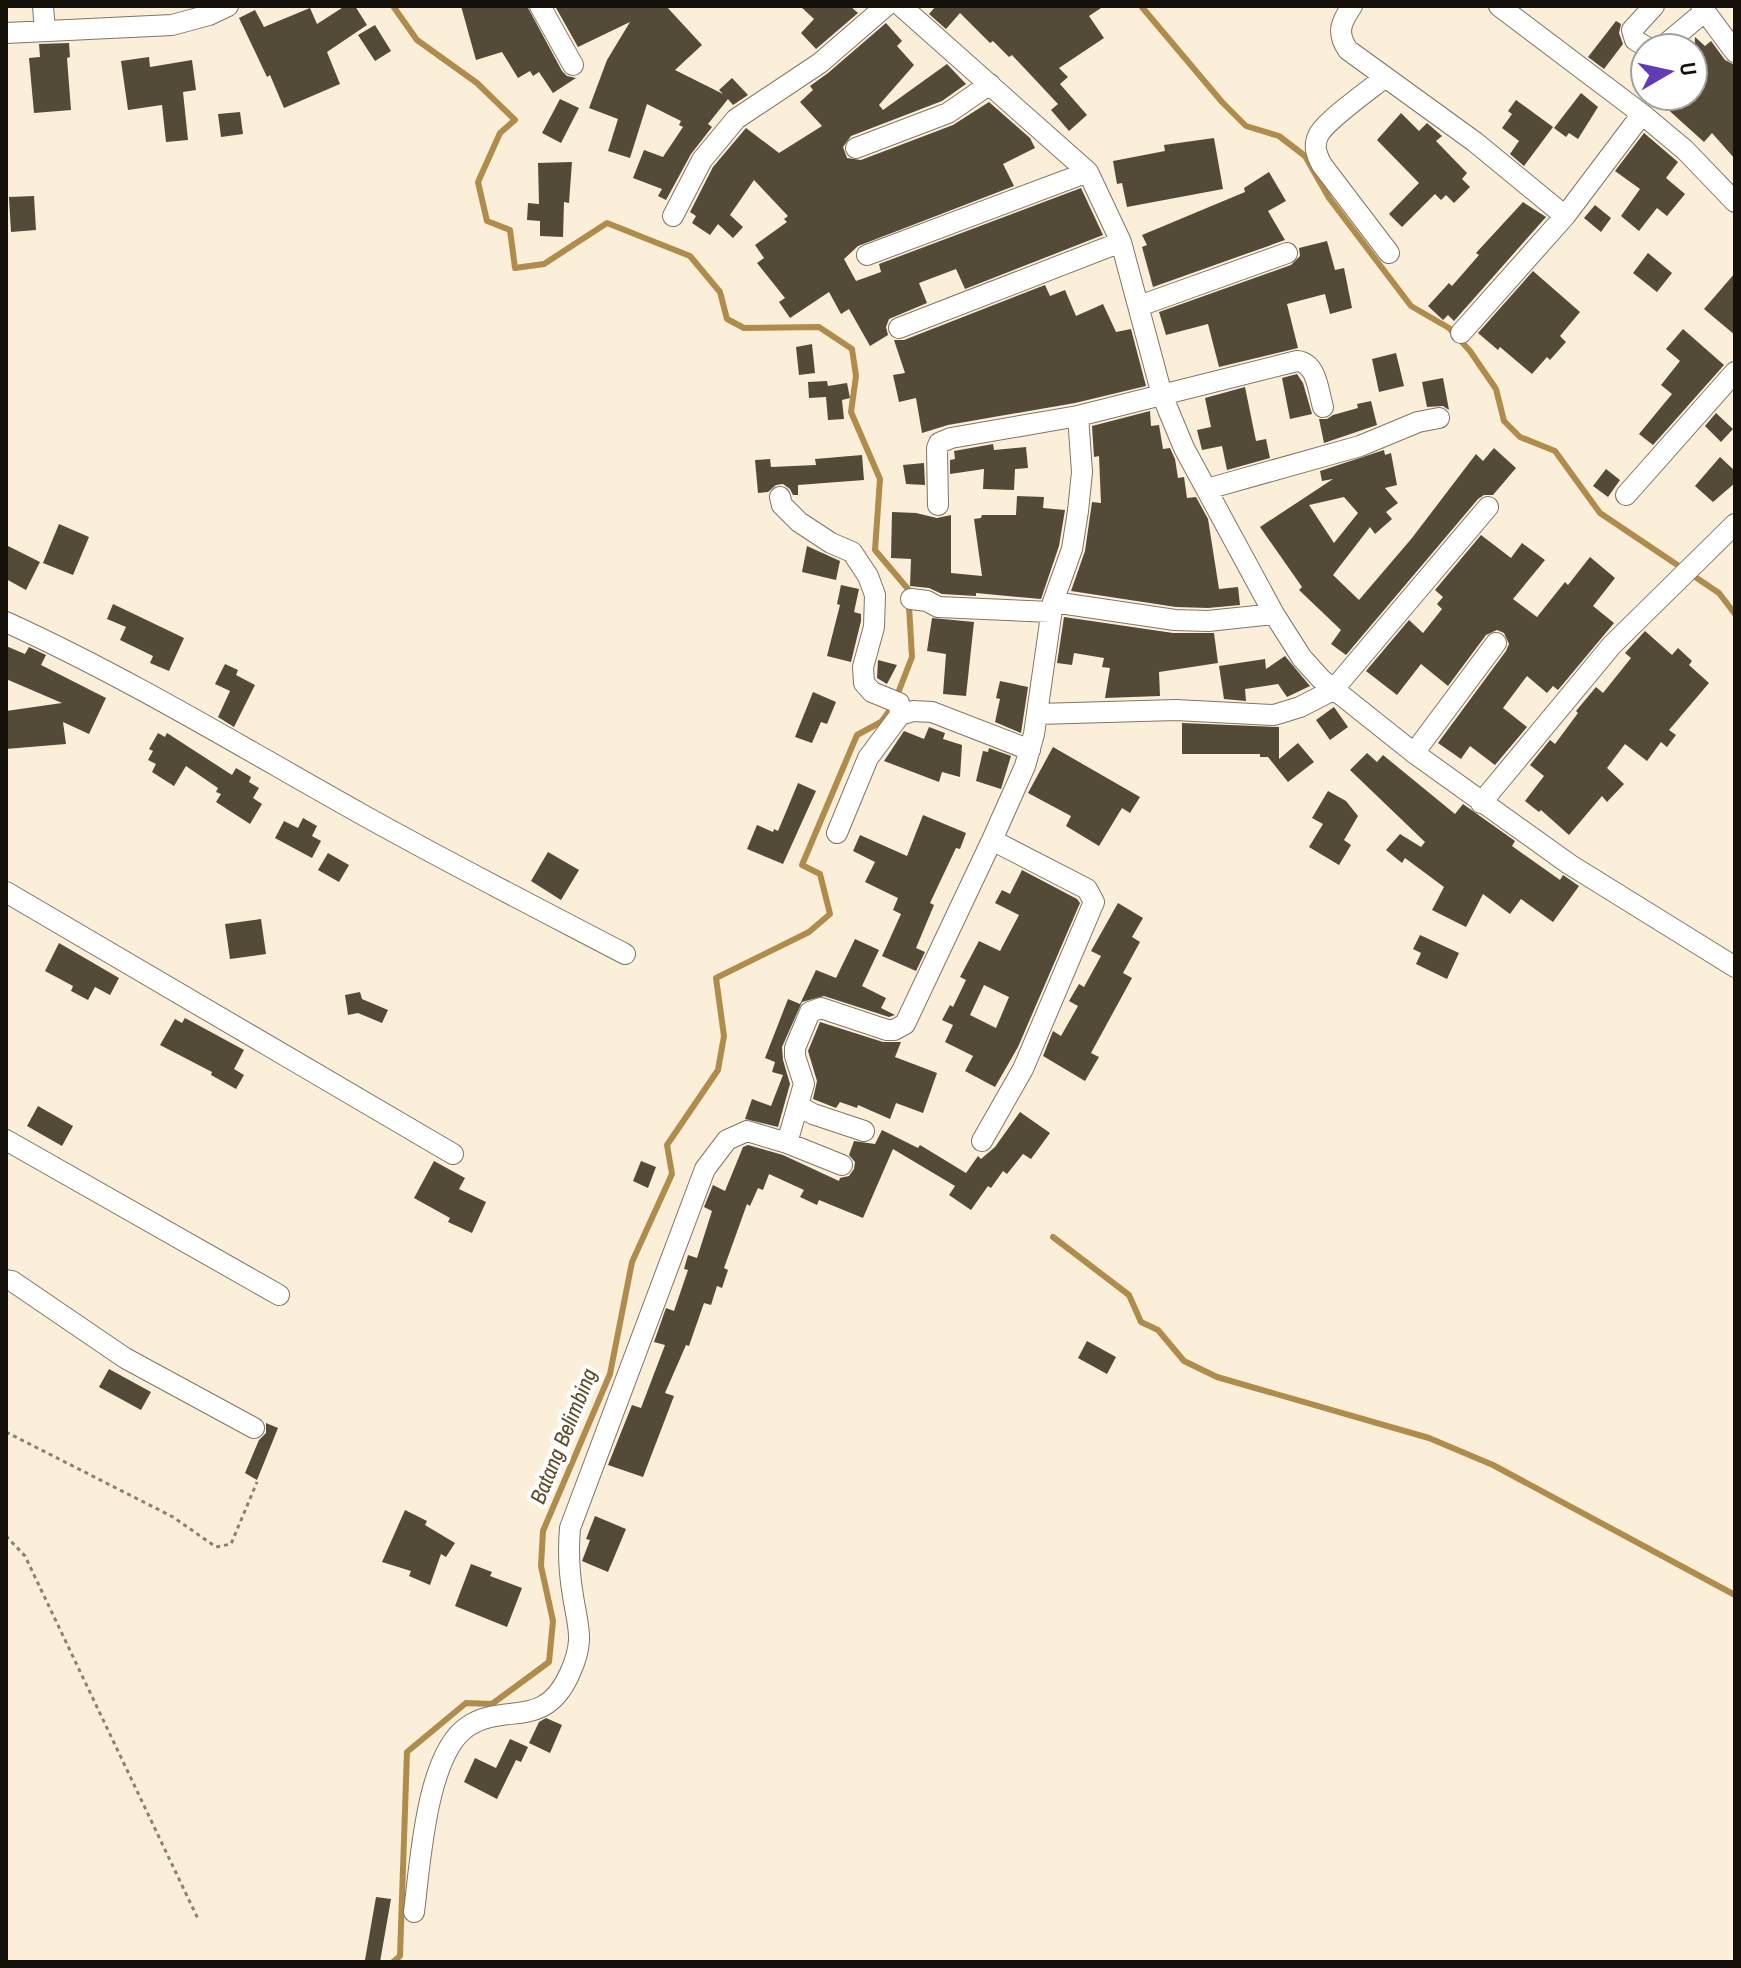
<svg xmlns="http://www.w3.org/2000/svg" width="1741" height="1968" font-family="'Archivo Narrow',sans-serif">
  <rect width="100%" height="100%" fill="#fbefda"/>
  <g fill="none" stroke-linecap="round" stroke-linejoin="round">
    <path stroke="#af8c4c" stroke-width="6" d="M 393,6 L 417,40 L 477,83 L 515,120 L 500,133 L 478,182 L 487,221 L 510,230 L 515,268 L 544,264 L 607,223 L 690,256 L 720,292 L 727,319 L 744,328 L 819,327 L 852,349 L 856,376 L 851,412 L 880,479 L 875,550 L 908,589 L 912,657 L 893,706 L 881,722 L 857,735 L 802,865 L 820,874 L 830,914 L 809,932 L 716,978 L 724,1036 L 718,1070 L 667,1145 L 672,1174 L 632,1262 L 610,1374 L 543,1531 L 541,1566 L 553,1621 L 549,1662 L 492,1704 L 466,1703 L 407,1752 L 400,1956 L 393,1962
      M 1141,6 L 1222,102 L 1246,126 L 1279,136 L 1305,156 L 1329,198 L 1411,306 L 1449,328 L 1470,351 L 1496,389 L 1504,421 L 1520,437 L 1555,451 L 1600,513 L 1719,593 L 1735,614
      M 1053,1237 L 1129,1295 L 1141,1322 L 1158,1330 L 1184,1361 L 1217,1377 L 1429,1438 L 1493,1465 L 1735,1595"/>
  </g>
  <path fill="#544a38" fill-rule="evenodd" d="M 345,6 L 355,6 L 367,25 L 327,52 L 340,84 L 284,108 L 270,75 L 267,77 L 239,18 L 255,10 L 264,27 L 310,8 L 317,24 Z
    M 461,6 L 527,6 L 562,71 L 567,76 L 576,78 L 553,93 L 539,72 L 533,76 L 530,71 L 518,78 L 502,52 L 476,60 Z
    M 555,6 L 666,6 L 702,45 L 675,70 L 723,94 L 719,90 L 732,78 L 748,95 L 733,105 L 728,99 L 708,124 L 712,127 L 691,154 L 666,200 L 658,196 L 662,189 L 633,178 L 644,150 L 663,157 L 683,127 L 679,125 L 681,121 L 647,104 L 630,158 L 608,151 L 618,119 L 589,108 L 607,60 L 630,22 L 578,47 Z
    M 800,6 L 850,6 L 858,13 L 816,49 L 801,33 L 814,19 Z
    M 936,6 L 1104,6 L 1089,16 L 1104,38 L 1059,68 L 1068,77 L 1060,84 L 1087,115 L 1069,131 L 1051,110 L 1058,104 L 1012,55 L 1009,57 L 993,41 L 990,43 L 960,13 L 946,29 L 929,14 Z
    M 1616,21 L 1621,24 L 1619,33 L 1623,44 L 1604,69 L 1588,57 Z
    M 886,23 L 902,41 L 897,46 L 914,65 L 879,105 L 883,110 L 947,64 L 966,84 L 942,101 L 851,136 L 843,147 L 847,158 L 861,160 L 953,125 L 989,102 L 1030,138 L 1035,148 L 1003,164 L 1014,186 L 858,246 L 844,259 L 856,281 L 881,272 L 879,264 L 1081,188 L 1103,235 L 965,289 L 956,269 L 919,283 L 927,303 L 889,319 L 886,327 L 888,335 L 870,346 L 849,309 L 841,314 L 829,292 L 790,318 L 779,302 L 785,298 L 757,263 L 764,258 L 755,245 L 787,222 L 784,219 L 788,216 L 754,180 L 730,215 L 743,227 L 733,238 L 718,224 L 710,235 L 692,223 L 696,216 L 690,212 L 713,167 L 746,128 L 779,153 L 822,126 L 800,102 L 813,90 L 810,86 L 828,73 Z
    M 375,25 L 391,51 L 375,61 L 358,35 Z
    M 1695,37 L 1705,46 L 1711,41 L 1725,60 L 1735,65 L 1735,159 L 1712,133 L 1704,142 L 1653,96 L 1693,96 Z
    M 69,43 L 70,57 L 67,58 L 71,110 L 34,113 L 29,58 L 40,57 L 39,44 Z
    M 149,57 L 150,67 L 192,60 L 196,90 L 183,92 L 188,140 L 166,142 L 162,105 L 128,110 L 121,61 Z
    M 1581,93 L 1598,107 L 1578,139 L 1569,133 L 1566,137 L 1554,128 Z
    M 560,99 L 579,108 L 561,143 L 542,133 Z
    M 1516,100 L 1553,127 L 1524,166 L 1510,154 L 1519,141 L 1502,128 L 1512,114 L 1508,111 Z
    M 240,112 L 243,134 L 221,137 L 218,114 Z
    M 1401,113 L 1419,131 L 1427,123 L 1442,136 L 1436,141 L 1467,173 L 1462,179 L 1470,187 L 1454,203 L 1446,195 L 1441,200 L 1435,194 L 1402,227 L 1389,214 L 1419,183 L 1377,140 Z
    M 1644,133 L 1678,162 L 1666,178 L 1685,194 L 1667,216 L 1657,208 L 1639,231 L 1621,216 L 1640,189 L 1615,171 Z
    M 1214,138 L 1223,189 L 1127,207 L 1122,183 L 1117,184 L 1113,161 L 1165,151 L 1164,145 Z
    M 572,162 L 569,203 L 564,202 L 563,237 L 540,236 L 540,221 L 527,220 L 528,203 L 539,204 L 538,163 Z
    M 1269,172 L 1286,201 L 1268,211 L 1285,240 L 1153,287 L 1142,247 L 1147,245 L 1142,235 L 1245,192 L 1244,188 Z
    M 34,196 L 36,230 L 11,232 L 9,197 Z
    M 1523,202 L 1546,217 L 1454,321 L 1448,315 L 1443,320 L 1428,306 L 1449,283 L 1452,286 L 1479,255 L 1476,253 Z
    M 1595,205 L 1611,218 L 1601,232 L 1584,218 Z
    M 1327,241 L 1335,270 L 1344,268 L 1352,308 L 1330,314 L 1325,294 L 1287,304 L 1298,348 L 1219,367 L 1208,324 L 1166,335 L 1159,312 L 1291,265 L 1300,256 L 1299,248 Z
    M 1648,253 L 1672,273 L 1657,292 L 1633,273 Z
    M 1533,271 L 1580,312 L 1560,336 L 1566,342 L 1550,360 L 1547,357 L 1532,374 L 1500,347 L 1498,350 L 1478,333 Z
    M 1735,273 L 1735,335 L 1704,309 Z
    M 1045,285 L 1050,296 L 1065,290 L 1076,316 L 1103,304 L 1116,332 L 1131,329 L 1146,386 L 1075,403 L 948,425 L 922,433 L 916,398 L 899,402 L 893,375 L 905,373 L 894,340 L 904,340 Z
    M 1683,329 L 1724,365 L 1653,445 L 1639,434 L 1672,394 L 1661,385 L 1680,361 L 1666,349 Z
    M 812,344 L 815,373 L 799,375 L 796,347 Z
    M 1396,353 L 1404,386 L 1379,392 L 1372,359 Z
    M 1297,374 L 1303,383 L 1312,414 L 1290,419 L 1282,378 Z
    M 1443,378 L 1449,410 L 1443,406 L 1427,407 L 1422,382 Z
    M 827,381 L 828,386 L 847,383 L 850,398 L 842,400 L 844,419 L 828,420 L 826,397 L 809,398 L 808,382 Z
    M 1245,387 L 1256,441 L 1266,439 L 1270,458 L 1227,470 L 1222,446 L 1202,450 L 1197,430 L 1211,427 L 1205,398 Z
    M 1371,401 L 1377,425 L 1324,443 L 1319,419 L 1327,419 L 1333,415 L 1358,408 L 1357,404 Z
    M 1150,411 L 1151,426 L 1159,425 L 1163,449 L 1170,448 L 1175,459 L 1178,478 L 1184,477 L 1187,498 L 1196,497 L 1208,519 L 1219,589 L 1238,587 L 1240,605 L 1208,608 L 1176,607 L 1071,591 L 1085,551 L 1092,502 L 1101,503 L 1099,456 L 1094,457 L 1092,426 Z
    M 1716,413 L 1733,429 L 1721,442 L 1705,426 Z
    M 993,444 L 994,450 L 1026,447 L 1028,468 L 1015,469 L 1014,490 L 983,489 L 984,469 L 950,474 L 950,460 L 955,459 L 954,451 Z
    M 1494,448 L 1516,468 L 1493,495 L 1484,495 L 1478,499 L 1346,655 L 1331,644 L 1341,630 L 1299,590 L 1302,587 L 1260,527 L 1333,479 L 1322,481 L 1320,471 L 1384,450 L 1385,455 L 1391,453 L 1397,485 L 1385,488 L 1398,503 L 1386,512 L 1392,519 L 1375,534 L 1370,527 L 1333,575 L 1359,600 L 1412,538 L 1476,454 L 1483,461 ZM 1344,497 L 1358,513 L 1334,543 L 1309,505 Z
    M 862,455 L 864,480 L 798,485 L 798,495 L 793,495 L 790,489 L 783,484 L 776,485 L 768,492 L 758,493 L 755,460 L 770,459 L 771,467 L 816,465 L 815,459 Z
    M 1720,457 L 1735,471 L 1735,483 L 1713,502 L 1695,486 Z
    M 924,463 L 925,485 L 906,484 L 903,465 Z
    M 1606,469 L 1620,480 L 1608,497 L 1593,486 Z
    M 1017,496 L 1044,497 L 1043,508 L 1065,510 L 1059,546 L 1041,599 L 976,593 L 976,596 L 942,594 L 929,588 L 910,586 L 911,559 L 891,558 L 892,512 L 916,513 L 937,518 L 951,515 L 951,573 L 982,576 L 974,519 L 981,518 L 982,515 L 1016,515 Z
    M 59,524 L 89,537 L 73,575 L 43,563 Z
    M 1481,535 L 1511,558 L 1522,543 L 1545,560 L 1513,599 L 1537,617 L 1565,582 L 1568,585 L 1590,557 L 1615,578 L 1593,606 L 1614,623 L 1558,690 L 1553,686 L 1547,693 L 1527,676 L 1503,708 L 1527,727 L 1495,765 L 1470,746 L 1461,759 L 1438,743 L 1506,651 L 1509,644 L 1504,633 L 1497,630 L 1486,635 L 1448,686 L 1421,664 L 1397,695 L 1366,671 L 1409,620 L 1423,633 L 1442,609 L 1437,604 L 1443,597 L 1435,590 Z
    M 6,545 L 40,562 L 26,590 L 6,579 Z
    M 807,546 L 840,561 L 836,580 L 802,572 Z
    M 841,585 L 859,589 L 854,612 L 861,614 L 861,621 L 851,662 L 827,656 L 840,605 L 837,604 Z
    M 113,604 L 184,638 L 169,671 L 150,663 L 153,656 L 120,640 L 126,627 L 107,619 Z
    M 1064,617 L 1173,633 L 1214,633 L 1218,663 L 1159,672 L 1160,696 L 1105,698 L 1110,668 L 1102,667 L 1104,658 L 1074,653 L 1072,665 L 1057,663 Z
    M 932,618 L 974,622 L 966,696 L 943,694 L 946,654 L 927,651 Z
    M 1645,631 L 1672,655 L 1678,648 L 1692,661 L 1689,665 L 1709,683 L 1669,730 L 1676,735 L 1667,747 L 1661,742 L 1647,761 L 1625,744 L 1607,768 L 1624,784 L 1607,802 L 1602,796 L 1569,835 L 1541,810 L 1539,812 L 1525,801 L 1544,776 L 1530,765 L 1550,740 L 1555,744 L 1578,713 L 1576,711 L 1596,687 L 1603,693 L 1631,658 L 1625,653 Z
    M 6,646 L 25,654 L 29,647 L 46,655 L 41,665 L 106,698 L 89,734 L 63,722 L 66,744 L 6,749 L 6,711 L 62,703 L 6,679 Z
    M 1285,656 L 1310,686 L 1287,697 L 1278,684 L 1245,689 L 1246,701 L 1224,699 L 1219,666 L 1265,659 L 1266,669 Z
    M 878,660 L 897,665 L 887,684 L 877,678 Z
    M 225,664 L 238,670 L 236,675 L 255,685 L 234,727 L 218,717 L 230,691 L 215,684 Z
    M 1000,681 L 1028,687 L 1021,733 L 995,722 L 1000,699 L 996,698 Z
    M 813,692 L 836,702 L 827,724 L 821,722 L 812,743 L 795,737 Z
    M 1334,707 L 1348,727 L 1330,740 L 1316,720 Z
    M 1182,723 L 1279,727 L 1279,759 L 1298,743 L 1314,762 L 1288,782 L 1268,757 L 1260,757 L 1260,754 L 1182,754 Z
    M 929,727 L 945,733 L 943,739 L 962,745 L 960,777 L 942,772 L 939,782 L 884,761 L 904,731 L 924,739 Z
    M 158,733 L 165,737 L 167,733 L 232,775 L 236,768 L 251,777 L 249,782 L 259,788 L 253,798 L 262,804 L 250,824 L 216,802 L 221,794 L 216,792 L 218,788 L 186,766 L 174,786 L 152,772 L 156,764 L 148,760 L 153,751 L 149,749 Z
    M 1053,747 L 1140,797 L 1130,813 L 1122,808 L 1099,846 L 1066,826 L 1071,816 L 1028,793 Z
    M 989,748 L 1011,756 L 1001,789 L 976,781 L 983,751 L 988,752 Z
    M 1367,753 L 1377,762 L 1383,755 L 1455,814 L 1463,804 L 1515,841 L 1512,846 L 1560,880 L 1563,875 L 1579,886 L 1553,922 L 1521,899 L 1510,914 L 1483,894 L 1466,927 L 1432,910 L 1444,887 L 1405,858 L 1402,863 L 1386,850 L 1400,834 L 1421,847 L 1425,842 L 1350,770 Z
    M 798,783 L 816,791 L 783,864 L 747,849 L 757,825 L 773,832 L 774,829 L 778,831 Z
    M 1328,791 L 1346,801 L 1358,816 L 1344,840 L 1351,845 L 1339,865 L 1309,847 L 1323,824 L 1312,818 Z
    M 923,815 L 966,833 L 960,849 L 956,848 L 930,903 L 934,905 L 916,948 L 925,952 L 916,971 L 882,956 L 901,914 L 893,910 L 898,898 L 865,882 L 875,862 L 853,851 L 860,835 L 907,856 Z
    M 303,818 L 317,826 L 312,836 L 321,841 L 312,858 L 275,838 L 284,821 L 298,828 Z
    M 548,852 L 579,870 L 561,900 L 531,881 Z
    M 328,853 L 349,865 L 339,882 L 318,870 Z
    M 1022,870 L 1077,899 L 1080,903 L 1018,1047 L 995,1087 L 965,1071 L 973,1056 L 945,1042 L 953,1025 L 942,1020 L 950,1005 L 953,1007 L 966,980 L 960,977 L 979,941 L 1000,951 L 1019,915 L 995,903 L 1002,890 L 1010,894 ZM 984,985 L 1009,997 L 996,1028 L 970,1015 Z
    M 1118,903 L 1143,918 L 1132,937 L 1140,942 L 1123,973 L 1132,978 L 1091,1053 L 1099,1057 L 1085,1081 L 1043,1056 L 1053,1031 L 1061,1036 L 1078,1006 L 1069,1001 L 1079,984 L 1084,987 L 1101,956 L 1091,951 Z
    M 261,919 L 266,954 L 230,959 L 225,924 Z
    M 1420,935 L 1459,953 L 1447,979 L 1416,964 L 1421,953 L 1413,949 Z
    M 855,939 L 879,950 L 862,986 L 886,998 L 881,1008 L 895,1015 L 889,1017 L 824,996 L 802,1002 L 782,1047 L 783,1060 L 790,1084 L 778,1127 L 745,1119 L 752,1099 L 771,1106 L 783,1075 L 772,1072 L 775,1062 L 765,1058 L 788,999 L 800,1004 L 816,970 L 836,978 Z
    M 59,943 L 119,978 L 110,995 L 95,987 L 88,1000 L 71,991 L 73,986 L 45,971 Z
    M 360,992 L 362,999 L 388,1010 L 382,1023 L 358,1013 L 348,1015 L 345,995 Z
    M 185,1018 L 244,1050 L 234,1069 L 244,1075 L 236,1089 L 211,1075 L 212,1072 L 160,1045 L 175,1019 L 182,1023 Z
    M 820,1022 L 883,1042 L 901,1042 L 895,1057 L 937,1073 L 923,1113 L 896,1103 L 890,1119 L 858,1105 L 857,1108 L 840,1102 L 836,1108 L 813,1099 L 817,1081 L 808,1051 Z
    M 38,1106 L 73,1126 L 62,1146 L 27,1126 Z
    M 1020,1112 L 1050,1133 L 1031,1159 L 1023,1154 L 1007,1174 L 1003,1171 L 991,1188 L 988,1186 L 971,1210 L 949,1195 L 955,1186 L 893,1149 L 863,1218 L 819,1200 L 817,1205 L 800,1197 L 804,1190 L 769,1174 L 763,1190 L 758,1188 L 750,1206 L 747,1204 L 724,1268 L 728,1270 L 722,1288 L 717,1286 L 711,1305 L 704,1303 L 689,1346 L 686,1345 L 665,1393 L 674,1396 L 643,1477 L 608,1465 L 632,1405 L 641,1408 L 665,1345 L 654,1342 L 666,1308 L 674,1311 L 688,1270 L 684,1269 L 688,1255 L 697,1258 L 712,1211 L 704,1207 L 713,1185 L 725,1191 L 743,1147 L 748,1145 L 783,1155 L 839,1181 L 840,1178 L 849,1176 L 854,1169 L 855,1162 L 849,1155 L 854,1141 L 875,1144 L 882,1130 L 918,1148 L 920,1145 L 966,1173 L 978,1156 L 981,1159 L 995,1147 Z
    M 434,1161 L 465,1178 L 459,1189 L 486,1202 L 472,1233 L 448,1222 L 450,1218 L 414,1198 Z
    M 641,1161 L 656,1167 L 648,1188 L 633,1181 Z
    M 1087,1341 L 1116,1357 L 1107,1374 L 1078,1358 Z
    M 109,1369 L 151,1392 L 141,1410 L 99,1387 Z
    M 266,1423 L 278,1428 L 257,1480 L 245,1473 L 259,1440 L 266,1433 Z
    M 405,1510 L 427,1521 L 425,1525 L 455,1543 L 446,1557 L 441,1554 L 430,1585 L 409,1576 L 411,1571 L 382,1562 Z
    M 595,1516 L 626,1529 L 608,1572 L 582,1561 L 590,1540 L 586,1539 Z
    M 471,1564 L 492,1572 L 490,1576 L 522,1588 L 507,1627 L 455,1606 Z
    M 546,1718 L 562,1725 L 550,1753 L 529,1743 L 539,1722 Z
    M 510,1739 L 528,1747 L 521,1762 L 516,1760 L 497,1799 L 464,1782 L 475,1758 L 496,1768 Z
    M 376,1897 L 391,1899 L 380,1962 L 365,1960 Z"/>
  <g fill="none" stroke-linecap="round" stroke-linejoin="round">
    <defs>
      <path id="minor" d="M 43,6 L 45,31
        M 540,6 L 573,65
        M 901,6 L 1088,172 L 1121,242 L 1162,395 L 1184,448 L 1274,614 L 1302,658 L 1321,679 L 1414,753 L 1569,864 L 1735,967
        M 1352,6 C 1341,22 1336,33 1348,50 L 1475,142 L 1565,216 L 1642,114 L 1685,150 L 1735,202
        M 1499,6 L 1642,114
        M 1701,6 L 1735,52
        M 6,33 L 172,25 L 209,15 L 228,6
        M 1648,48 L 1635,40 L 1632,30 L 1654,6
        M 1661,48 L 1704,12
        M 1384,78 C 1368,91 1328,119 1319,134 C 1313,145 1316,154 1322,165 L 1389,253
        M 856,148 L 948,113 L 990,84
        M 673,216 L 702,160 L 736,119 L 820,63 L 886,6
        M 867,255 L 1088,172
        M 1139,306 L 1287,253
        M 899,328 L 1121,242
        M 1461,333 L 1565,216
        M 1207,489 L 1360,446 L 1418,422 L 1439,418
        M 1626,495 L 1735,372
        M 780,497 L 782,505 L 799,522 L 831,543 L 852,552 L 868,576 L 875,595 L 874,627 L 863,667 L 864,683 L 872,692 L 899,703 L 900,715 L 868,758 L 837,833
        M 938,505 L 937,448 L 939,443 L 951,438 L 1078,416 L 1297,361 C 1317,363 1318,390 1323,407
        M 911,599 L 927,601 L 938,607 L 1051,612
        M 1053,602 L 1175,620 L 1208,621 L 1274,614
        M 6,622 C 129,678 245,749 363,815 C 449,863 537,908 625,954
        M 1038,714 L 1176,710 L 1274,715 L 1300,707 L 1333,690 L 1488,507
        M 900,715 L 913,711 L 932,712 L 1030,750
        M 1414,753 L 1496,643
        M 1481,803 L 1612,645 L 1735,524
        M 6,892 L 453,1154
        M 799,1106 L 813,1114 L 864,1131
        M 6,1140 L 279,1295
        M 982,1141 L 1023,1069 L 1094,902 L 1087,889 L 992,840
        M 787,1143 L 804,1084 L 795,1056 L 795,1048 L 810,1012 L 821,1008 L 887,1030 L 894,1030 L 905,1024 L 992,840 L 1025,766 L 1034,734 L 1053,602 L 1072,549 L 1078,511 L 1082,472 L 1078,416
        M 6,1280 L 12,1281 L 125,1358 L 254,1428
        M 414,1912 C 420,1866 426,1755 467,1727 C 505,1701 544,1732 570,1673 C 585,1640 578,1628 573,1596 C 569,1573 568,1551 570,1528 L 705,1169 L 727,1140 L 747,1131 L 787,1143 L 842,1165"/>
    </defs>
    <use href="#minor" stroke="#807563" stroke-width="22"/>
    <path stroke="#898173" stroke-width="3" stroke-dasharray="4 4" stroke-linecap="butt" d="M 6,1432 L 173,1517 L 216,1547 L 231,1544 L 257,1482
      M 6,1536 L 25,1556 L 199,1921"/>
    <use href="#minor" stroke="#fff" stroke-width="20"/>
  </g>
  <g text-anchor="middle" stroke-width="8" stroke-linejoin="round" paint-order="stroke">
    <g font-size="22" font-style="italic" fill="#5e4a24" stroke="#fff">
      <text transform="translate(563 1436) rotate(-68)" y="8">Batang Belimbing</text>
    </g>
  </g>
  <rect width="1741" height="1968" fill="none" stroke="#15110a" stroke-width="16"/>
  <g transform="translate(1669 72) rotate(81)"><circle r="38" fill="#ffffff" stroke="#a1a09d" stroke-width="2"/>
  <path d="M0-6L14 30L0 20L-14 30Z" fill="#603db5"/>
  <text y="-12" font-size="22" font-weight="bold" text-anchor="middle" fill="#15110a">U</text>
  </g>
</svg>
